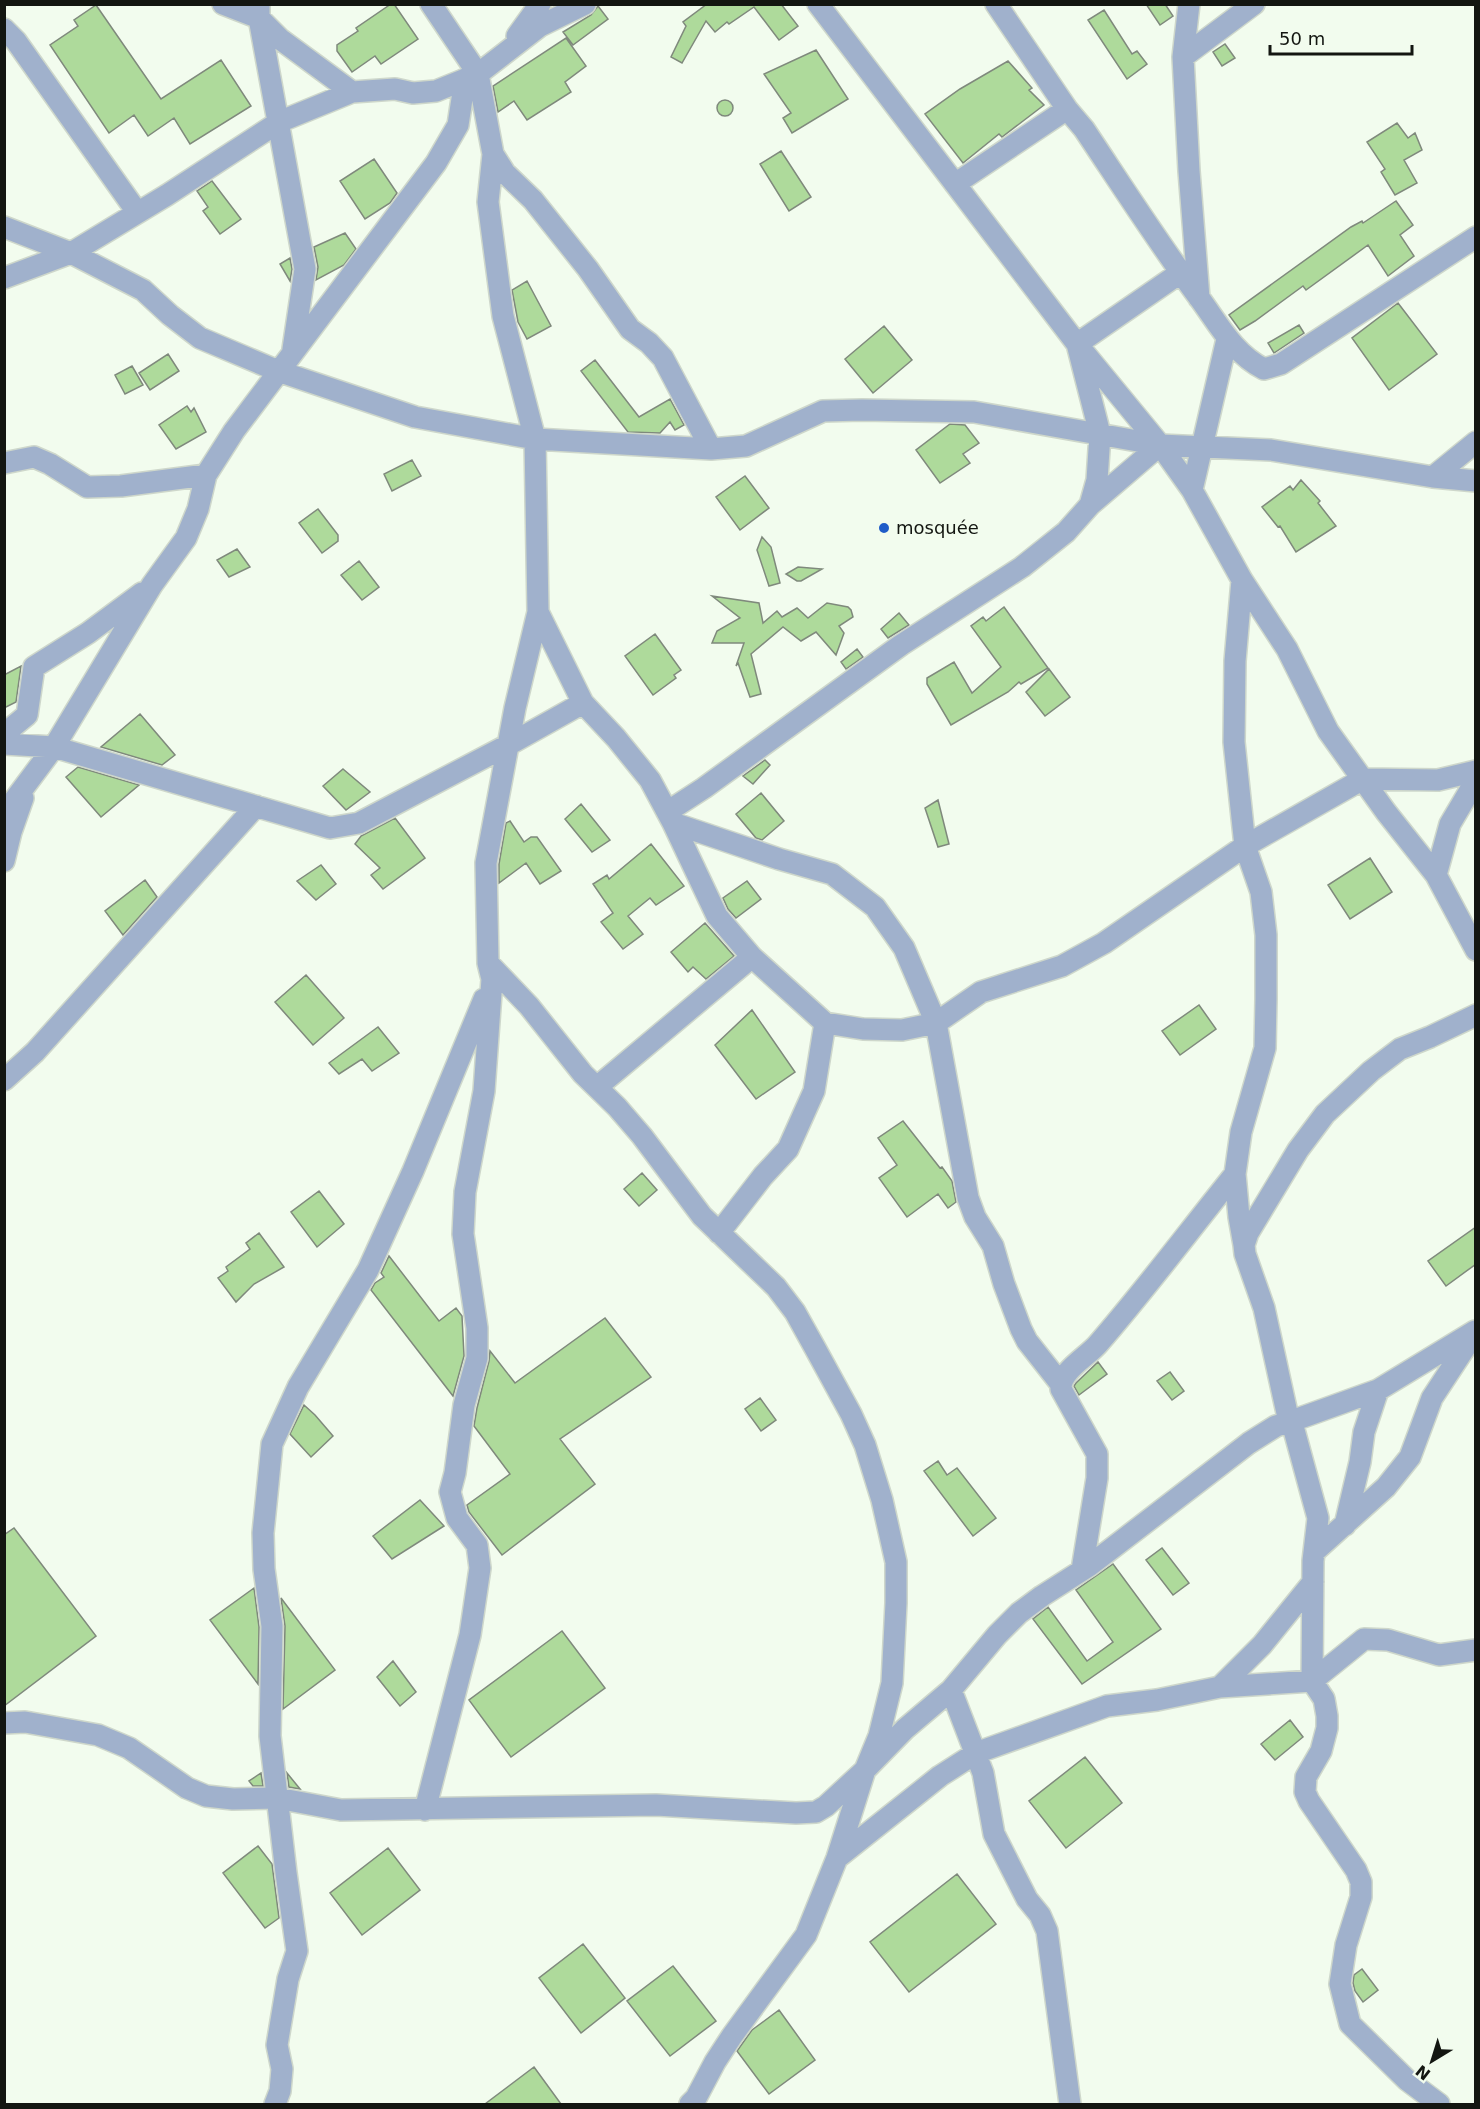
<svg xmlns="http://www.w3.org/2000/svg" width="1480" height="2109" font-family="'DejaVu Sans',sans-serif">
  <rect width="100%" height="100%" fill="#f2fcee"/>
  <path fill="#aeda9b" stroke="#7f897c" stroke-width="1.5" d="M 391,4 L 394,4 L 418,39 L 381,64 L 375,56 L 352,72 L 337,51 L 337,45 L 358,31 L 356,28 Z
    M 707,4 L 781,4 L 798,26 L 779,40 L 754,7 L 729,24 L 727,22 L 715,32 L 706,21 L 682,63 L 671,57 L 686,26 L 683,22 Z
    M 1146,4 L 1165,4 L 1173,16 L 1160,25 Z
    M 96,5 L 161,99 L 221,60 L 251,106 L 190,144 L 174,118 L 148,136 L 134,115 L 109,133 L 50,45 L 78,26 L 74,20 Z
    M 598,6 L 608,19 L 573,45 L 563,32 L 591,15 Z
    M 1104,10 L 1132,54 L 1137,51 L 1147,64 L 1127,79 L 1088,20 Z
    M 566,38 L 586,66 L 565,82 L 571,92 L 527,120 L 514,101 L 498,112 L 493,86 Z
    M 1225,44 L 1235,58 L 1222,66 L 1213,52 Z
    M 816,50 L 848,99 L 792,133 L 783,118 L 791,113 L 764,74 Z
    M 1008,61 L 1032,88 L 1029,90 L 1044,105 L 1002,137 L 999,134 L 963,163 L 925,114 L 960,89 Z
    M717 108a8 8 0 1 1 16 0a8 8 0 1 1-16 0Z
    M 1397,123 L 1408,138 L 1415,133 L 1422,150 L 1404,160 L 1417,183 L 1395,195 L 1381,172 L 1385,169 L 1367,142 Z
    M 781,151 L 811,197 L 789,211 L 760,164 Z
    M 374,159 L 397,193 L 390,203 L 365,219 L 340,181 Z
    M 212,181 L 241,219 L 220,234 L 203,211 L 208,207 L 197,191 Z
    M 1396,201 L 1413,225 L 1400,235 L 1414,256 L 1388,276 L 1368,245 L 1306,290 L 1303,286 L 1255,321 L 1240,330 L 1229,315 L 1351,227 L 1362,221 L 1363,223 Z
    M 345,233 L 356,249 L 344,265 L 316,280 L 318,267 L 314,247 Z
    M 290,258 L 292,269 L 290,281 L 280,264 Z
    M 527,281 L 551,326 L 527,339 L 518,322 L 512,290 Z
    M 1398,303 L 1437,354 L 1389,390 L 1352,338 Z
    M 1299,325 L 1304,333 L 1274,353 L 1268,343 Z
    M 884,326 L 912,360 L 873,393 L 845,359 Z
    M 168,354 L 179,371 L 150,390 L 139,373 Z
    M 595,360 L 639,417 L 670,399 L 684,425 L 675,430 L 670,422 L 660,433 L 628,432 L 581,371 Z
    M 132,366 L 143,385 L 125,394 L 115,375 Z
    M 187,406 L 191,412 L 194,408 L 206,432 L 176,449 L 159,425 Z
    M 950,424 L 965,425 L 979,443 L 963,454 L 970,463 L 940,483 L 916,450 Z
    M 412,460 L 421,476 L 392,491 L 384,474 Z
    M 745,476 L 769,508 L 740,530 L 716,497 Z
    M 1301,480 L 1320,501 L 1318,503 L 1336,526 L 1296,552 L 1280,526 L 1278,527 L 1262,507 L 1290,486 L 1293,490 Z
    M 318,509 L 338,535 L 338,541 L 322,553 L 299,523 Z
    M 762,537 L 771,547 L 780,583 L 769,586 L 757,550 Z
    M 237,549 L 250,567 L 229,577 L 217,560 Z
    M 359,561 L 379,587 L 362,600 L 341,575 Z
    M 798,567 L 822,569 L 801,581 L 797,581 L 786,574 Z
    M 712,596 L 759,603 L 763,623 L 777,611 L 782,617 L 797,608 L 808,618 L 827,603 L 848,607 L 851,610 L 853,617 L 839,626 L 844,633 L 836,655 L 816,632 L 801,641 L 783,627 L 751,654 L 761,694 L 750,697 L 738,663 L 736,666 L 744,643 L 712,643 L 717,631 L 740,618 Z
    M 1004,607 L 1048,668 L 1021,684 L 1019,682 L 1008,692 L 951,725 L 927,684 L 927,678 L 954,662 L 972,693 L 1001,667 L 971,626 L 983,617 L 986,621 Z
    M 899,613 L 909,625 L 888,638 L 881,629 Z
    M 655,634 L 681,670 L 674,675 L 676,678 L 653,695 L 625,656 Z
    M 857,649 L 863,657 L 846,669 L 841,662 Z
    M 21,666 L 16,702 L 4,708 L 4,675 Z
    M 1049,669 L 1070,697 L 1045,716 L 1026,692 Z
    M 140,714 L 175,755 L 162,765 L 101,747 Z
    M 765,760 L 770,765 L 753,784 L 743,776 Z
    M 78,767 L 139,785 L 101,817 L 66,777 Z
    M 343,769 L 370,792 L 346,810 L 323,786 Z
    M 761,793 L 784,821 L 762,840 L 756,838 L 736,814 Z
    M 938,800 L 949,844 L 938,847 L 925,808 Z
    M 581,804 L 610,840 L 592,852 L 565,819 Z
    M 395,818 L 425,858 L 383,889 L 371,875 L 380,868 L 355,844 L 361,836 Z
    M 510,821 L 524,842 L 531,837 L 537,837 L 561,871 L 540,884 L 526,863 L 499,883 L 499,864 L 506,823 Z
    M 651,844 L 684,886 L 656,905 L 650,898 L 628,916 L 643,934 L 623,949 L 601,922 L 613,913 L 593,884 L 607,875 L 609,879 Z
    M 1370,858 L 1392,892 L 1350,919 L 1328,885 Z
    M 321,865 L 336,884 L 316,900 L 297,881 Z
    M 145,880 L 157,897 L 123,935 L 105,911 Z
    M 747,881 L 761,899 L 736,918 L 728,909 L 723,898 Z
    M 705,923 L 734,956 L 706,979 L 693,967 L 688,972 L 671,952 Z
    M 306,975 L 344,1018 L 313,1045 L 275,1002 Z
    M 1199,1005 L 1216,1029 L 1180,1055 L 1162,1031 Z
    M 752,1010 L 795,1072 L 756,1099 L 715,1045 Z
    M 378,1027 L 399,1053 L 372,1071 L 362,1059 L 339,1074 L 329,1063 Z
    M 903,1121 L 940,1168 L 942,1167 L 952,1181 L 956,1202 L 948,1208 L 938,1194 L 907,1217 L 879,1178 L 897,1165 L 878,1138 Z
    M 642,1173 L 657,1190 L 639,1206 L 624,1189 Z
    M 319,1191 L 344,1224 L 317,1247 L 291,1212 Z
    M 1476,1227 L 1476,1264 L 1446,1286 L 1428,1261 Z
    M 259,1233 L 284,1267 L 254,1284 L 236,1302 L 218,1278 L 228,1271 L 226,1267 L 250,1249 L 246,1243 Z
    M 389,1256 L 439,1321 L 456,1308 L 462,1316 L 464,1356 L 453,1396 L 371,1290 L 375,1283 L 384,1277 L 381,1273 Z
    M 605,1318 L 651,1377 L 560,1439 L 595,1484 L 502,1555 L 469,1512 L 467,1505 L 510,1474 L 474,1426 L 477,1408 L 489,1361 L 490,1351 L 515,1383 Z
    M 1098,1362 L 1107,1374 L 1079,1395 L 1074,1386 L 1076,1383 Z
    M 1170,1372 L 1184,1391 L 1172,1400 L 1157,1381 Z
    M 760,1398 L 776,1420 L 761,1431 L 745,1409 Z
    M 304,1405 L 315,1415 L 333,1436 L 311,1457 L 290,1434 Z
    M 938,1461 L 947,1475 L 957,1468 L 996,1518 L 973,1536 L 924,1471 Z
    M 420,1500 L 444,1526 L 392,1559 L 373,1536 Z
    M 14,1528 L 96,1636 L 4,1706 L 4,1535 Z
    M 1162,1548 L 1189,1583 L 1173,1595 L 1146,1560 Z
    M 1113,1564 L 1161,1629 L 1082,1684 L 1033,1619 L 1048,1607 L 1087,1661 L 1113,1642 L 1076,1590 Z
    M 254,1588 L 259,1627 L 258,1684 L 210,1620 Z
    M 281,1598 L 335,1670 L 283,1709 L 285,1626 Z
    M 562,1631 L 605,1688 L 511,1757 L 469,1700 Z
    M 393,1661 L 416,1692 L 400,1706 L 377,1677 Z
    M 1290,1720 L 1303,1737 L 1275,1760 L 1261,1744 Z
    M 1085,1757 L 1122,1803 L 1066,1848 L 1029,1801 Z
    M 261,1773 L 263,1786 L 253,1786 L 249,1781 Z
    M 287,1773 L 300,1789 L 289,1787 Z
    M 258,1846 L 272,1864 L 279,1918 L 265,1928 L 223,1873 Z
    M 388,1848 L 420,1890 L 362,1935 L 330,1893 Z
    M 957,1874 L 996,1924 L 909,1992 L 870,1942 Z
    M 583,1944 L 625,1998 L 581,2033 L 539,1978 Z
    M 673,1966 L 716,2021 L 670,2056 L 627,2001 Z
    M 1362,1969 L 1378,1990 L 1363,2002 L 1355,1991 L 1353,1983 L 1354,1975 Z
    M 779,2010 L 815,2060 L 769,2094 L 737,2051 L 752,2030 Z
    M 534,2067 L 561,2104 L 485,2104 Z"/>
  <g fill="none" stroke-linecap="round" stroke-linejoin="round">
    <defs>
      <path id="minor" d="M 223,4 L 259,18 L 280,39 L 352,92
        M 259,4 L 259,18 L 305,269 L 293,349
        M 431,4 L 478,74 L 493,154 L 505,173 L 533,200 L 588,269 L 630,329 L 649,343 L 663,358 L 711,449
        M 818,4 L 1077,344 L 1160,445 L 1192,490 L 1242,580 L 1287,649 L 1328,731 L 1386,812 L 1436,875 L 1476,950
        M 996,4 L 1067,109 L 1084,129 C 1122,186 1159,244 1200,299 C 1219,325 1234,354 1264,369 L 1281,364 L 1476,237
        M 1189,4 L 1183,57 L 1189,171 L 1199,298
        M 4,29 L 16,41 L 137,212
        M 517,36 L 540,4
        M 1183,57 L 1254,4
        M 955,184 L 1067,109
        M 4,227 L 71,253 L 143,290 L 170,315 L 200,338 L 278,371 L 415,417 L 535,439 L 711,449 L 746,446 L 823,411 L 862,410 L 974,412 L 1160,445 L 1271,450 L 1433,477 L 1476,481
        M 4,278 L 71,253 L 167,195 L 279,122 L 352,92 L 395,89 L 413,93 L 436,91 L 478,74 L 540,26 L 585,4
        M 4,463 L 34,457 L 50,464 L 87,487 L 121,486 L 206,475
        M 1433,477 L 1476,442
        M 1192,490 L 1227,339
        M 1090,505 L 1097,480 L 1100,434 L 1077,344 L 1180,273
        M 1242,580 L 1235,661 L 1234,742 L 1245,846 L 1261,892 L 1266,935 L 1266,999 L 1265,1048 L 1241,1132 L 1235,1174 L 1239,1217 L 1244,1245
        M 538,612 L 583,703 L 616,738 L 650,780 L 673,823 L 717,916 L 752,957 L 825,1023 L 863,1029 L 902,1030 L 936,1023 L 981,992 L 1062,966 L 1104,943 L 1245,846 L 1363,779 L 1438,780 L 1476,771
        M 4,734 L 27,715 L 34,667 L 88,633 L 142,593
        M 4,744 L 54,747 L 330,828 L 359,823 L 508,745 L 583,703
        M 667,812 L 704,788 L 901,645 L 1022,567 L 1066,532 L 1090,505 L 1160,445
        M 4,814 L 54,747 L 152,585 L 186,538 L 198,509 L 206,475 L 234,431 L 436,163 L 458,125 L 465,79
        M 673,823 L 779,859 L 832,874 L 875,907 L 904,948 L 936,1023 L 968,1198 L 975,1217 L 993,1246 L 1004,1284 L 1021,1329 L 1027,1341 L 1060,1383
        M 4,861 L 11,832 L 23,798
        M 1436,875 L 1450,824 L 1476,780
        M 4,1080 L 35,1052 L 256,806
        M 597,1087 L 752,957
        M 719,1233 L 763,1176 L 788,1149 L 814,1091 L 825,1023
        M 1345,1525 L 1360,1462 L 1364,1432 L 1378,1390
        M 1314,1552 L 1386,1487 L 1410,1457 L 1432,1398 L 1472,1337
        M 1082,1570 L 1097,1478 L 1097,1454 L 1061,1389 C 1060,1371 1087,1357 1098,1344 C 1145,1290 1189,1231 1235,1174
        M 1220,1687 L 1312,1681 L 1364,1639 L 1388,1640 L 1439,1655 L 1476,1650
        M 951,1690 L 983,1773 L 994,1834 L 1027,1899 L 1040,1915 L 1047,1931 L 1070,2104
        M 4,1723 L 25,1722 L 98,1735 L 129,1748 L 187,1788 L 206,1796 L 233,1799 L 277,1798 L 341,1810 L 656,1805 L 796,1813 L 816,1812 L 826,1806 L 865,1770 L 879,1736 L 892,1683 L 896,1603 L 896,1562 L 882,1500 L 865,1445 L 851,1414 L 815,1348 L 795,1312 L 776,1287 L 702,1216 L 642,1136 L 617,1107 L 583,1074 L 529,1006 L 488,963
        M 425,1810 L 470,1635 L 480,1568 L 477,1545 L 457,1518 L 450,1492 L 455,1473 L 464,1405 L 477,1358 L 477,1328 L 463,1234 L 465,1192 L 484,1091 L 492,979 L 488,963 L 486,863 L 515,708 L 538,612 L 535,439 L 503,316 L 488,202 L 493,154
        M 837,1858 L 940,1776 L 976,1753 L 1107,1706 L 1157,1700 L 1220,1687 L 1262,1645 L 1313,1582
        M 275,2104 L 280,2091 L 282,2069 L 277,2045 L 288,1979 L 297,1951 L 286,1873 L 270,1736 L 272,1626 L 264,1569 L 263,1533 L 272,1444 L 298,1387 L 368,1270 L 413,1171 L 484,999
        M 690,2104 L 696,2098 L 715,2062 L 732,2036 L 806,1935 L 837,1858 L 865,1770 L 905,1729 L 951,1690 L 997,1635 L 1019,1613 L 1042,1596 L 1089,1566 L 1249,1443 L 1276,1426 L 1289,1422 L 1264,1308 L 1245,1254 L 1244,1245 L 1248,1233 L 1298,1150 L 1325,1114 L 1371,1071 L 1400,1049 L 1430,1037 L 1476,1015
        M 1439,2104 L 1407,2080 L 1350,2024 L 1340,1984 L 1346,1945 L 1361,1897 L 1361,1882 L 1356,1870 L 1309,1801 L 1305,1792 L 1306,1777 L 1321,1751 L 1327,1728 L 1327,1716 L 1324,1699 L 1312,1681 L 1313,1561 L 1318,1518 L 1294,1430 L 1289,1422 L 1378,1390 L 1475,1331"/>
    </defs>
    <use href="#minor" stroke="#ced7cb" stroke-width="24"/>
    <use href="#minor" stroke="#a0b1cc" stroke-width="21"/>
  </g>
  <circle fill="#1f5cc8" stroke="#f2fcee" stroke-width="2" cx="884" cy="528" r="6"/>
  <g text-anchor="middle" stroke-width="4.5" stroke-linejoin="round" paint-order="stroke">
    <g font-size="18" fill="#131611" stroke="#f2fcee" text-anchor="start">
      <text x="896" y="534">mosquée</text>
    </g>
  </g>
  <rect width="1480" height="2109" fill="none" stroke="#131611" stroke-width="12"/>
  <g transform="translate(1432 2061) rotate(218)" stroke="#f2fcee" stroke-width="4.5" paint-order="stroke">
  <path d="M0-4.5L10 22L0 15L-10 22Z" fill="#131611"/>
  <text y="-9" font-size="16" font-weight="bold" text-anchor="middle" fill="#131611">N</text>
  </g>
  <path d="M1270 45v9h142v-9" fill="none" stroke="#131611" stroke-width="3"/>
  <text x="1279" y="45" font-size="18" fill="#131611" stroke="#f2fcee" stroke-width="4.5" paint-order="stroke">50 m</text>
</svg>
